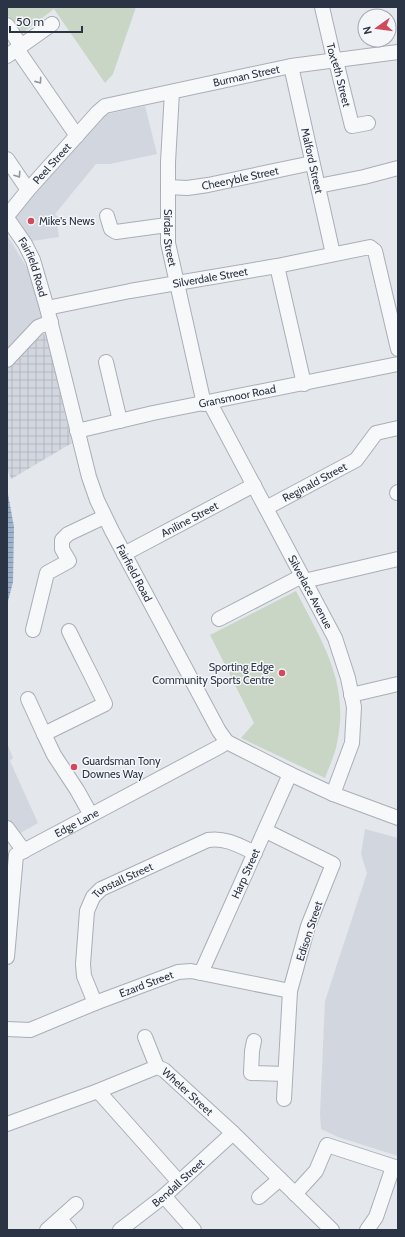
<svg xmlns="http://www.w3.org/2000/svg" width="405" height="1237" font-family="Cabin,sans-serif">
  <defs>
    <pattern id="industrial-grid" width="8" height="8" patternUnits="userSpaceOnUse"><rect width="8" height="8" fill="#d2d6de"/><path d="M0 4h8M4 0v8" fill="none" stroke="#b4b8c0"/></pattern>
    <pattern id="water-rules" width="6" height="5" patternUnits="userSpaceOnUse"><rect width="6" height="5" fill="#9fb4cc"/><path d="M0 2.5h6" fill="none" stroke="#8293a7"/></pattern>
  </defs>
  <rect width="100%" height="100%" fill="#e4e7ec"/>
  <path fill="#d2d6de" d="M 145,106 L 157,154 L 110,164 L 96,164 L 55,214 L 60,219 L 57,223 L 59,237 L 32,241 L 14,216 L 103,115 Z
    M 7,235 L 29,271 L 43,315 L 7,353 Z
    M 7,743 L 13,758 L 10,761 L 38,823 L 7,841 Z
    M 365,829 L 398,838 L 398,1156 L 338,1137 L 321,1129 L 320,1114 L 325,1001 L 367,873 L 361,854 Z"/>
  <path fill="url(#industrial-grid)" d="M 39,332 L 46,335 L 72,443 L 11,479 L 7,469 L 7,368 Z"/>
  <path fill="#c9d6c5" d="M 7,7 L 136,7 L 113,74 L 105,83 L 54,9 L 21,34 L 7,14 Z
    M 296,591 C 322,642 350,683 337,743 C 335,755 329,767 325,778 L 241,738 L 254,723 L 210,635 Z"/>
  <path fill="url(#water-rules)" d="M 7,489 L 14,527 L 13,582 L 7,605 Z"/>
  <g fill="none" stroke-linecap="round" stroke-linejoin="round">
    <defs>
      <g id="minor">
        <path id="s1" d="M 322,7 L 334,59 L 337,65 L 352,126 L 368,123"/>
        <path d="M 7,25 L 21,46"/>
        <path d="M 17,49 L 77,136"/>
        <path d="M 7,56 L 52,24"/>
        <path id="s2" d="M 291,66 L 333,254"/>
        <path id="s3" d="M 172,92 L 168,162 L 168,243 L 204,404"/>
        <path d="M 7,159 L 28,190"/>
        <path d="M 318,186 L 364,177 L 398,168"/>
        <path id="s4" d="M 168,187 L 187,188 L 208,185 L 312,163"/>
        <path id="s5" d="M 7,216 L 28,190 L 98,112 L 105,106 L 291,66 L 398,52"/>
        <path d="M 107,216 L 111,229 L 116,232 L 167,225"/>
        <path id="s6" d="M 7,218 L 25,244 L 33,260 L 47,308 L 89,477 L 97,500 L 112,531 L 219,731 L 227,742 L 290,774 L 333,794 L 398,818"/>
        <path d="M 277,266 L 304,384"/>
        <path id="s7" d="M 47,308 L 130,291 L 277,266 L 370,247 L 375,251 L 398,349"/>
        <path d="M 7,360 L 38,327 L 51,322"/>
        <path d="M 106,362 L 120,421"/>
        <path id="s8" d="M 210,403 L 335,638 L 348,678 L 354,707 L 352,743 L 333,794"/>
        <path id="s9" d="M 77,431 L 153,413 L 398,364"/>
        <path d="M 397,493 L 398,492"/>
        <path id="s10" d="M 266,508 L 356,460 L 376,433 L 398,428"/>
        <path id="s11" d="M 124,554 L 254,485"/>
        <path d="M 304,581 L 398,559"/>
        <path d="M 219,619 L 302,576"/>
        <path d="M 33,630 L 47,573 L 69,561 L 62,549 L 62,540 L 68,534 L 104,517"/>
        <path d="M 69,631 C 81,656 94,680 105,704 L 44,734 L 54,755 L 77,790 L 91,815"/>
        <path d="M 351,695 L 398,684"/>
        <path d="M 28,699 L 44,734"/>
        <path d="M 7,828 L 24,851"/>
        <path d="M 266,831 L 333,864 L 308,926 L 290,991 L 284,1099"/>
        <path id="s12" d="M 7,957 L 16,855 L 219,747 L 227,742"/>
        <path id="s13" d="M 201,973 L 290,774"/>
        <path id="s14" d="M 95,1003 L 84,976 L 83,964 L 87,911 L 93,897 L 101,889 L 208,840 C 225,837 240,846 255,853"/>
        <path id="s15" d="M 7,1029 L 30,1030 L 95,1003 L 178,972 L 191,971 L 201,973 L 290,991"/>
        <path d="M 145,1037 L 157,1067"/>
        <path d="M 254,1041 L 252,1051 L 251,1073 L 285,1074"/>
        <path d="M 98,1091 L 179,1182"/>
        <path id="s16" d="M 7,1124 L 98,1091 L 152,1069 L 157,1067 L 164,1070 L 233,1133 L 332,1230"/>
        <path d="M 295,1194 L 316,1171 L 327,1145 L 398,1168"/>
        <path d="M 164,1196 L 194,1230"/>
        <path d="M 259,1197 L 280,1179"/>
        <path d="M 60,1219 L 69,1230"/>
        <path d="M 47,1230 L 76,1204"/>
        <path id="s17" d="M 120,1230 L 164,1196 L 233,1133"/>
        <path d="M 367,1230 L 376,1217 L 393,1167"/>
      </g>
    </defs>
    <use href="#minor" stroke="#a9aeb7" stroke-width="16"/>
    <use href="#minor" stroke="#f7f8fa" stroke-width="14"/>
  </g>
  <defs><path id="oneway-chevron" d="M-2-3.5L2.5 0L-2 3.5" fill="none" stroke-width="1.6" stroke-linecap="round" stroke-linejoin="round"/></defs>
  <g stroke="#9196a0">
    <use href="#oneway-chevron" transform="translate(39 81) rotate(55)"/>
    <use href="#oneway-chevron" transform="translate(18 175) rotate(56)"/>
  </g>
  <g fill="#d1495b" stroke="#f4f6f9" stroke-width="1.5">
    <circle cx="31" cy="221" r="4"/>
    <circle cx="282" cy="673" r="4"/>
    <circle cx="74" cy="767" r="4"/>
  </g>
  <g text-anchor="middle" stroke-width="3" stroke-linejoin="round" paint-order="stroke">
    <g font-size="11" fill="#2b3445" stroke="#f4f6f9">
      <text dy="4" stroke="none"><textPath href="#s1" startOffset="70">Toxteth Street</textPath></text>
      <text dy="4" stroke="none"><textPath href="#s5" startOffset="292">Burman Street</textPath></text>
      <text dy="4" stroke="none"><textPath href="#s2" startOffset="97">Malford Street</textPath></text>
      <text dy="4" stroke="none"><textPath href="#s5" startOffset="69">Peel Street</textPath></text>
      <text dy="4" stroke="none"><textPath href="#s4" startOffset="73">Cheeryble Street</textPath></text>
      <text dy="4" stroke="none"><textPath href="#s3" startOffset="146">Sirdar Street</textPath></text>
      <text dy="4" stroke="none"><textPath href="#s6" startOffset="56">Fairfield Road</textPath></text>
      <text dy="4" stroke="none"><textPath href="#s7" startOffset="166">Silverdale Street</textPath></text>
      <text dy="4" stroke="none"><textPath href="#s9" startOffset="164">Gransmoor Road</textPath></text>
      <text dy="4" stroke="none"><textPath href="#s10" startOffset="55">Reginald Street</textPath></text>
      <text dy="4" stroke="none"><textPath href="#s11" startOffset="74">Aniline Street</textPath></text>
      <text dy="4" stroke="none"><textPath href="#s6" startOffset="380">Fairfield Road</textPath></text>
      <text dy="4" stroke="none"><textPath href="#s8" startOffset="214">Silverlace Avenue</textPath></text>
      <text dy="4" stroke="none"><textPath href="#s12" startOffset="171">Edge Lane</textPath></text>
      <text dy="4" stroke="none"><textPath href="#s13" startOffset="109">Harp Street</textPath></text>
      <text dy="4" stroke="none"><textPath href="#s14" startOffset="144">Tunstall Street</textPath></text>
      <text transform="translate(309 931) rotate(-72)" y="4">Edison Street</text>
      <text dy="4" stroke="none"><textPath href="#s15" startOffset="148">Ezard Street</textPath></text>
      <text dy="4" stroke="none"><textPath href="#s16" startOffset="200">Wheler Street</textPath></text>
      <text dy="4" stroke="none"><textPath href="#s17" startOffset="75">Bendall Street</textPath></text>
    </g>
    <g font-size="11" fill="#2b3445" stroke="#f4f6f9" text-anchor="start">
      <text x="39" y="225">Mike's News</text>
      <text x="274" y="671" text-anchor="end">Sporting Edge<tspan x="274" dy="13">Community Sports Centre</tspan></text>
      <text x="82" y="765">Guardsman Tony<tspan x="82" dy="13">Downes Way</tspan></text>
    </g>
  </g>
  <rect width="405" height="1237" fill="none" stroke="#2b3445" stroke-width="16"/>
  <g transform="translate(377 28) rotate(256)"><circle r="19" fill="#f4f6f9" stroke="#a4a8b1"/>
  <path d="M0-3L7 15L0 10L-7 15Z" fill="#d1495b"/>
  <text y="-6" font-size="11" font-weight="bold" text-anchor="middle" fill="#2b3445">N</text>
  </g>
  <path d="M10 26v6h72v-6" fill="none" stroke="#2b3445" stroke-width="2"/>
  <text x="16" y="26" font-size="12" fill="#2b3445" stroke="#f4f6f9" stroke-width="3" paint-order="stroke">50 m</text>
</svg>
